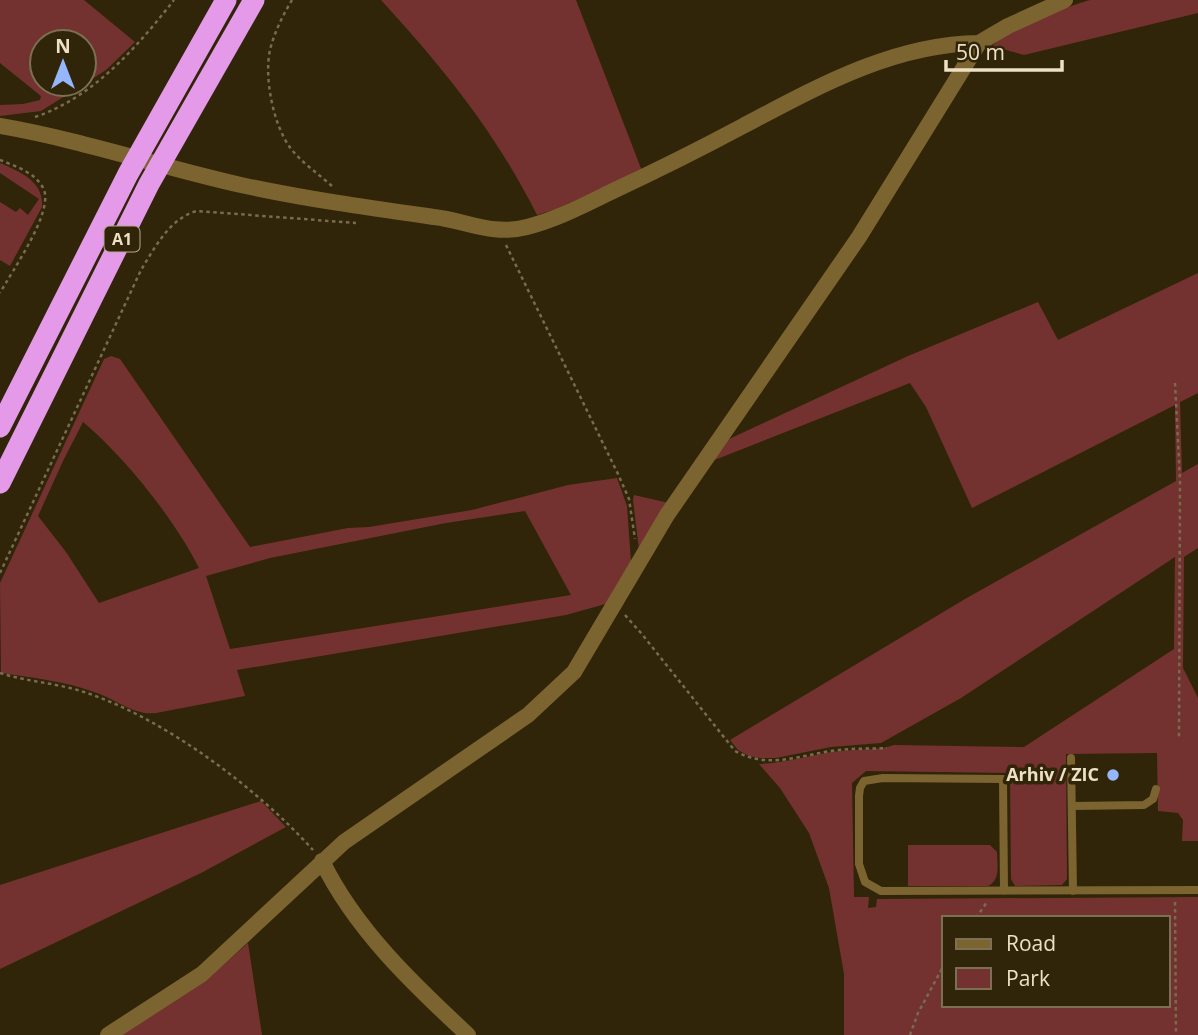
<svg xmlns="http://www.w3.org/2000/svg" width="1198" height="1035" font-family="'Open Sans',sans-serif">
  <rect width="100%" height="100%" fill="#312509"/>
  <path fill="#73322f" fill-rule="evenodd" d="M 0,0 L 84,0 L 135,42 L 106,70 L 84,84 L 84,42 L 42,42 L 42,84 L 84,84 L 41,111 L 0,116 L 0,105 L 23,104 L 40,100 L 41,96 L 0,63 Z
    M 381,0 L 576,0 L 642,171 L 556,209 L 537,215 C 494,130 444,69 381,0 Z
    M 1090,0 L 1198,0 L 1198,13 L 1024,55 L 992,46 C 1021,22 1054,11 1090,0 Z
    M 0,163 C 20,172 44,181 42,207 L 10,266 L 0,260 L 0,202 L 16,212 L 20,208 L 28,215 L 39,199 L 0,173 Z
    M 1198,273 L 1198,393 L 1180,402 L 1182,473 L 1198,464 L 1198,548 L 1184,557 L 1183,668 L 1198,698 L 1198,841 L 1182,841 L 1183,820 L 1178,813 L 1158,811 L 1157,753 L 1066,754 L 1067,879 L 1062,885 L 1015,886 L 1011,879 L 1010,773 L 866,771 L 852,783 L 854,897 L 869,897 L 868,908 L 876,907 L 877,899 L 1198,897 L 1198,1035 L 844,1035 L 844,974 L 829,888 L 809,833 L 780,788 L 759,764 C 787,763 813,754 840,751 C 859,749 876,751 894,745 L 1024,747 L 1174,649 L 1175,557 L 961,698 L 881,743 L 831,747 L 776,758 L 760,758 L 749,756 L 738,750 L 730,740 L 965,599 L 1176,481 L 1175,405 L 972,508 L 926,407 L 910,383 L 712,461 L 727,440 L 908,356 L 1038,302 L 1058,340 ZM 944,918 L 1168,918 L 1168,1005 L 944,1005 Z
    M 111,356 L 120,359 L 250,547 L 348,528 L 369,527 L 472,510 L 568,485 L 617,478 L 627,506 L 631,562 L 609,603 L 566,615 L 237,670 L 245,696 L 156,713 C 135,716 117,700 97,693 C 66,681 33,678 1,673 L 0,583 L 104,359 ZM 83,422 C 125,457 175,520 199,568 L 99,603 L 66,552 L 38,516 L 63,461 ZM 525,511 L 571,595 L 230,649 L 206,576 L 270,558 L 446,523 Z
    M 634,495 L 669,503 L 639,550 L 633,500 Z
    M 261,801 L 286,827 L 201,873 L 0,969 L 0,885 Z
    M 908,845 L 990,845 L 997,852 C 997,864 1001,880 988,886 L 908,886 Z
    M 248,943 L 262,1035 L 121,1035 L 214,973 Z"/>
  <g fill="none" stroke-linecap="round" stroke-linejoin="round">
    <path stroke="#786c50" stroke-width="2.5" stroke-dasharray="3.5 3.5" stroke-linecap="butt" d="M 292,0 C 283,15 274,33 270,50 C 264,77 273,123 289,146 C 299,161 319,174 333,187
      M 35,117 C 94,97 137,47 174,0
      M 0,160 C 15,166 37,173 44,190 C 53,213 12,271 0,293
      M 506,245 L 618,474 L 629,499 L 635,539
      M 1175,383 L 1180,480 L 1179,739
      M 0,573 L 141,270 C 155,247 170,218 197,211 L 356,223
      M 625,615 L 641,633 L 735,751 C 767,769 798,756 831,751 C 850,748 868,749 887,748
      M 0,673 C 28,682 57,683 84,692 C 164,718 257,788 313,850
      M 1175,902 L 1176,1035
      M 976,918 L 987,902
      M 910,1035 L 918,1013 L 944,965"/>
    <path stroke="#7c6431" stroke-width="8" d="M 1071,758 L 1073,891
      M 1072,806 L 1144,805 L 1153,799 L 1156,789
      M 1004,891 L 1003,779 L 883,778 L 864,781 L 860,788 L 859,796 L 859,864 L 865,882 L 881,891 L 1198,890"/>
    <path stroke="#7c6431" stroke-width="16" d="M 0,126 C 81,140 161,167 241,185 C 305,199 370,208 434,217 C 468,221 492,236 527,227 C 558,219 586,204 615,190 C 658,170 700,149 743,126 C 817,87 893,44 979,43
      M 322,861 C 355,929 413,984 468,1035
      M 108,1035 L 202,974 L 344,842 L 528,715 L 574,672 L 667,515 L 859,237 L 979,43 L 1008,26 L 1065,0"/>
    <path stroke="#e49ae9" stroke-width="21" d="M 0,427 L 128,174 L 226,0
      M 0,483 L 149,184 L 254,0"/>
  </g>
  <circle fill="#95b6fd" stroke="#312509" stroke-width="2.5" cx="1113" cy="775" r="7"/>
  <g text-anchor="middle" stroke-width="7" stroke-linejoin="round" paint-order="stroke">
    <rect fill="#312509" stroke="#b5a88d" stroke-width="2" x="104.5" y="226.5" width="35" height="25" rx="5"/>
    <g font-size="16" font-weight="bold" fill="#ede0c5">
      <text x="122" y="245">A1</text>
    </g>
    <g font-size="18" font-weight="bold" fill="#ede0c5" stroke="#312509" text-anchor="end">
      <text x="1099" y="781">Arhiv / ZIC</text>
    </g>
  </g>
  <rect x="942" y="916" width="228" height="91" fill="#312509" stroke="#7c7054" stroke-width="2"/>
  <rect x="956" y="939" width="35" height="10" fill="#7c6431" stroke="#7c7054" stroke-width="2"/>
  <text x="1006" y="951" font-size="21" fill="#ede0c5">Road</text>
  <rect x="956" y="968" width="35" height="21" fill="#73322f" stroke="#7c7054" stroke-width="2"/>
  <text x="1006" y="986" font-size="21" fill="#ede0c5">Park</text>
  <g transform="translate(63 63)"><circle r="33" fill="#312509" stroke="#7c7054" stroke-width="2"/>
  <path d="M0-5L12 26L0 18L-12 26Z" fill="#95b6fd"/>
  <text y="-10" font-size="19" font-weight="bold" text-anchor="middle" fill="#ede0c5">N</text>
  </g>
  <path d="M946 60v10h116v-10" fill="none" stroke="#ede0c5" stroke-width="3.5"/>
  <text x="956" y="60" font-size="21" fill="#ede0c5" stroke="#312509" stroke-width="5" paint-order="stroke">50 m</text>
</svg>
